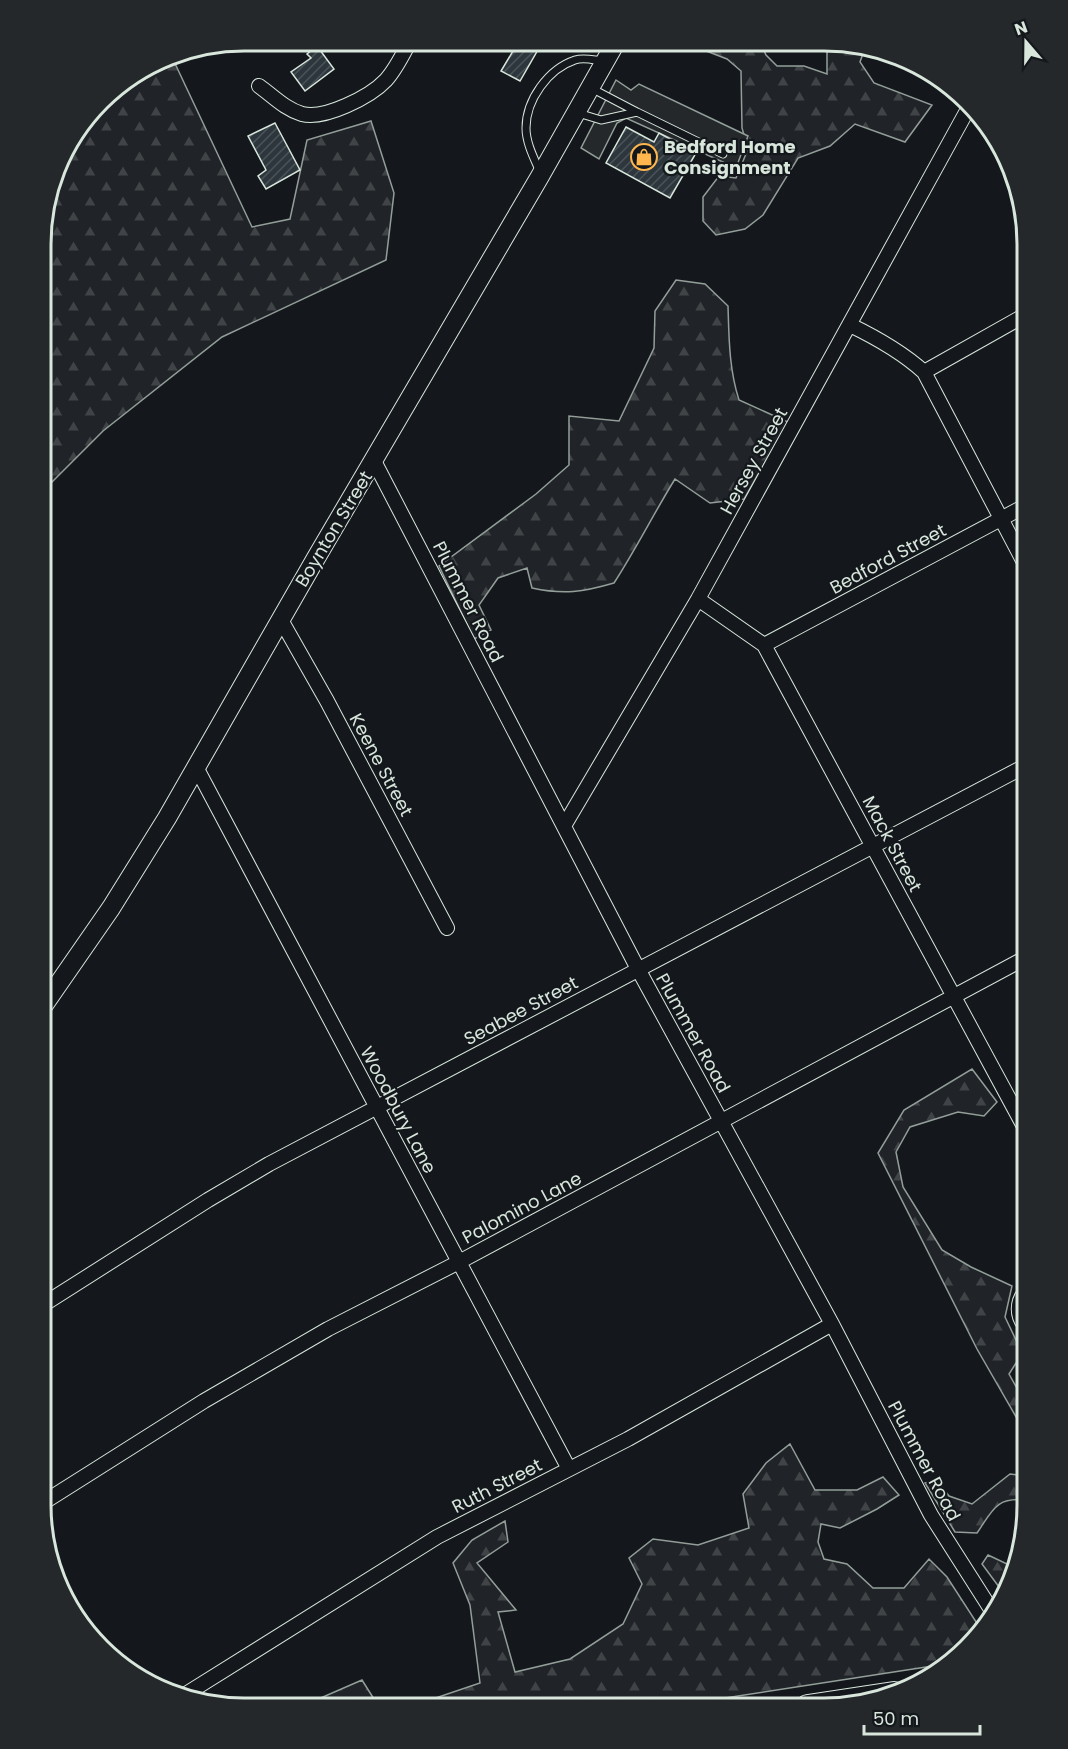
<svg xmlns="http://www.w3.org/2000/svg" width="1068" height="1749" font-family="Poppins,sans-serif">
  <defs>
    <pattern id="forest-firs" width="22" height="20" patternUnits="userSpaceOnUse" patternTransform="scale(1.5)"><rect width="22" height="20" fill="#202428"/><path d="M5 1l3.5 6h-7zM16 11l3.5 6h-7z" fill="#404447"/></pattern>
    <pattern id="building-hatch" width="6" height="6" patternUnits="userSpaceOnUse" patternTransform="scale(1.5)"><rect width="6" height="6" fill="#2c363c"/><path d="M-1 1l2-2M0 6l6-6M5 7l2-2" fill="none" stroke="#4a5358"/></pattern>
  </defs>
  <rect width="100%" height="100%" fill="#14181c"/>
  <path fill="url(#forest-firs)" stroke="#939e99" stroke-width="1.5" d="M 683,42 L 760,42 L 766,55 L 777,66 L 804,66 L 827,74 L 827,50 L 832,42 L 851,42 L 865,48 L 860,62 L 874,83 L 932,105 L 905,142 L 855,124 L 830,146 L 798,158 L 763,215 L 745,229 L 716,235 L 703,221 L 703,197 L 719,176 L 736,178 L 748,149 L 742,128 L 741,71 L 727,59 Z
    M 171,55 L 252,227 L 290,219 L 307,140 L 371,121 L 394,193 L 386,260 L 222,337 L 103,431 L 42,492 L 42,218 L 62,154 L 110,91 Z
    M 676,280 L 705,284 L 728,306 C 729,338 729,369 739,400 L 788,422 L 744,499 L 710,503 L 675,479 C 654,513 636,549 614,583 C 583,592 564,595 532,588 L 527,568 L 498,578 L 479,605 L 491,630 L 474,639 L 439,566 L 536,494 L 569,465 L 569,416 L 619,421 L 654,348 L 655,311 Z
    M 972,1069 L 997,1102 L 984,1116 L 958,1112 L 910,1127 L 896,1152 L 903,1187 L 942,1250 L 971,1267 L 1012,1286 L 1005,1317 L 1017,1342 L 1027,1344 L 1027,1363 L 1016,1363 L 1009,1374 L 1027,1406 L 1027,1436 L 977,1349 L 878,1153 L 904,1110 Z
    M 790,1444 L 815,1490 L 857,1490 L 883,1477 L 899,1495 L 877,1509 L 840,1528 L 821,1524 L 818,1542 L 824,1559 L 847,1564 L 873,1588 L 904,1588 L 929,1559 L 947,1577 L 982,1631 L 939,1665 L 660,1708 L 409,1707 L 480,1683 L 470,1605 L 453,1563 L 472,1540 L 505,1521 L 508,1542 L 477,1563 L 516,1610 L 498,1612 L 515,1672 L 570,1659 L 623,1624 L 642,1584 L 629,1558 L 653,1539 L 698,1545 L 749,1528 L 743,1494 L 766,1463 Z
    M 1010,1474 L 1027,1476 L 1027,1500 C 995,1497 993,1510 977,1533 L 955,1532 L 925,1483 L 937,1480 L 949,1496 L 972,1504 Z
    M 988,1555 L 1009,1565 L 1016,1564 L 1012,1582 L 1005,1595 L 982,1564 Z
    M 362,1680 L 379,1707 L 300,1707 Z"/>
  <path fill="#24282b" stroke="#939e99" stroke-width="1.5" d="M 616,80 L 631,90 L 639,84 L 748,136 L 736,168 L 626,118 L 617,123 L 599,159 L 581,148 Z"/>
  <path fill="url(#building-hatch)" stroke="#d8e6dc" stroke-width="1.5" d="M 519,41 L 543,41 L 520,81 L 501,71 Z
    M 317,46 L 334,69 L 305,91 L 291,72 L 311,58 L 307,54 Z
    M 275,123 L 300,170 L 266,189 L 258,176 L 266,170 L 248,136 Z
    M 626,127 L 654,142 L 659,133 L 696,153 L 670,198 L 606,163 Z"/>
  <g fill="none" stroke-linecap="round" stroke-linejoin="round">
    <defs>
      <path id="service" d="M 591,88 L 637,112
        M 578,113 L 601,120 L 637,112 L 723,154
        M 540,172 C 534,158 526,143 526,128 C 526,100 548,69 575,60 C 584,57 593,60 602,61"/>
      <path id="minor" d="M 259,86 C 273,96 285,109 302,114 C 324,120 370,97 386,80 C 396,69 403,54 410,41
        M 850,325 C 877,338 902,352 924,372 L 1027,568
        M 924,372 L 1027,314
        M 374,461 L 638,969 L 832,1324 L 931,1515 L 994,1614
        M 698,599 L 764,645 L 1027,1132
        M 281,620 L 327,701 L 447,928
        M 764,645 L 1027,505
        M 196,767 L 569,1469
        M 564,826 L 698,599 L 968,109
        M 41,1306 L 208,1200 L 269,1164 L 1027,765
        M 1027,1328 C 1016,1317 1016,1301 1027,1290
        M 41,1504 L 204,1401 L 328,1329 L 459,1262 L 1027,957
        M 186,1694 L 437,1537 L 628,1439 L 832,1324"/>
      <path id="tertiary" d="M 41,1009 L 111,908 L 167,818 L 316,558 L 539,178 L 616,42"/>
      <path id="motorway" d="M 808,1708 L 894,1695"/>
    </defs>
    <use href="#service" stroke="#d8e6dc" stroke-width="9"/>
    <use href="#minor" stroke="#d8e6dc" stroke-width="16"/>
    <use href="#tertiary" stroke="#d8e6dc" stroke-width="20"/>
    <use href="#motorway" stroke="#d8e6dc" stroke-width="28"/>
    <use href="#service" stroke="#14181c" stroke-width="7"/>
    <use href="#minor" stroke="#14181c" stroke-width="14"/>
    <use href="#tertiary" stroke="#14181c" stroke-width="18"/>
    <use href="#motorway" stroke="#14181c" stroke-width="26"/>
  </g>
  <defs>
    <symbol id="shop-ring" viewBox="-11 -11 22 22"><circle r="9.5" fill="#14181c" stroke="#ffb74d" stroke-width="1.5"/><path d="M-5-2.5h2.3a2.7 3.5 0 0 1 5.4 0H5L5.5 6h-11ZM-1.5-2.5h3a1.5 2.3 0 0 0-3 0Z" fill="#ffb74d"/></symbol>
  </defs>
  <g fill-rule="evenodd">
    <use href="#shop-ring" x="629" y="142" width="30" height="30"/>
  </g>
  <g text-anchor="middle" stroke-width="4.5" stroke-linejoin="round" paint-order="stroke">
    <g font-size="18" font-weight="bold" fill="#d8e6dc" stroke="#14181c" text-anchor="start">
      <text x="664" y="153">Bedford Home<tspan x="664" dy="21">Consignment</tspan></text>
    </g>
    <g font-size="18" fill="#d8e6dc" stroke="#14181c">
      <text transform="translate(754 461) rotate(-61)" y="6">Hersey Street</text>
      <text transform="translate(334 529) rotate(-59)" y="6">Boynton Street</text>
      <text transform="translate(888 559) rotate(-28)" y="6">Bedford Street</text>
      <text transform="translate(468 602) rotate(63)" y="6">Plummer Road</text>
      <text transform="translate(381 765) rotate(62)" y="6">Keene Street</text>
      <text transform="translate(892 844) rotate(62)" y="6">Mack Street</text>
      <text transform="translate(521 1011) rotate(-28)" y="6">Seabee Street</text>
      <text transform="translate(693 1033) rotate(61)" y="6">Plummer Road</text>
      <text transform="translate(398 1110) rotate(62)" y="6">Woodbury Lane</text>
      <text transform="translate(522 1208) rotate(-28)" y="6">Palomino Lane</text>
      <text transform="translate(924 1461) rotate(62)" y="6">Plummer Road</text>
      <text transform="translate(497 1486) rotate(-27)" y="6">Ruth Street</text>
    </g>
  </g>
  <path d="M0 0H1068V1749H0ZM244 51H824A193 193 0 0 1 1017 244V1505A193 193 0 0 1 824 1698H244A193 193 0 0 1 51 1505V244A193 193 0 0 1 244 51Z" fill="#24282b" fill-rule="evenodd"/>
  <path fill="none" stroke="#d8e6dc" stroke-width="3" d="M244 51H824A193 193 0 0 1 1017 244V1505A193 193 0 0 1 824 1698H244A193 193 0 0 1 51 1505V244A193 193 0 0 1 244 51Z"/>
  <g transform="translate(1026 42) rotate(340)" stroke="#14181c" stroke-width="4.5" paint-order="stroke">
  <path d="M0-4.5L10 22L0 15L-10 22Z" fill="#d8e6dc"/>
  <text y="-9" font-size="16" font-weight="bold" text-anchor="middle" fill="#d8e6dc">N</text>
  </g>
  <path d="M864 1725v9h116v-9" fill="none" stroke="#d8e6dc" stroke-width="3"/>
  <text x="873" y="1725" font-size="18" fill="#d8e6dc" stroke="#14181c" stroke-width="4.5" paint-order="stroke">50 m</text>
</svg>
